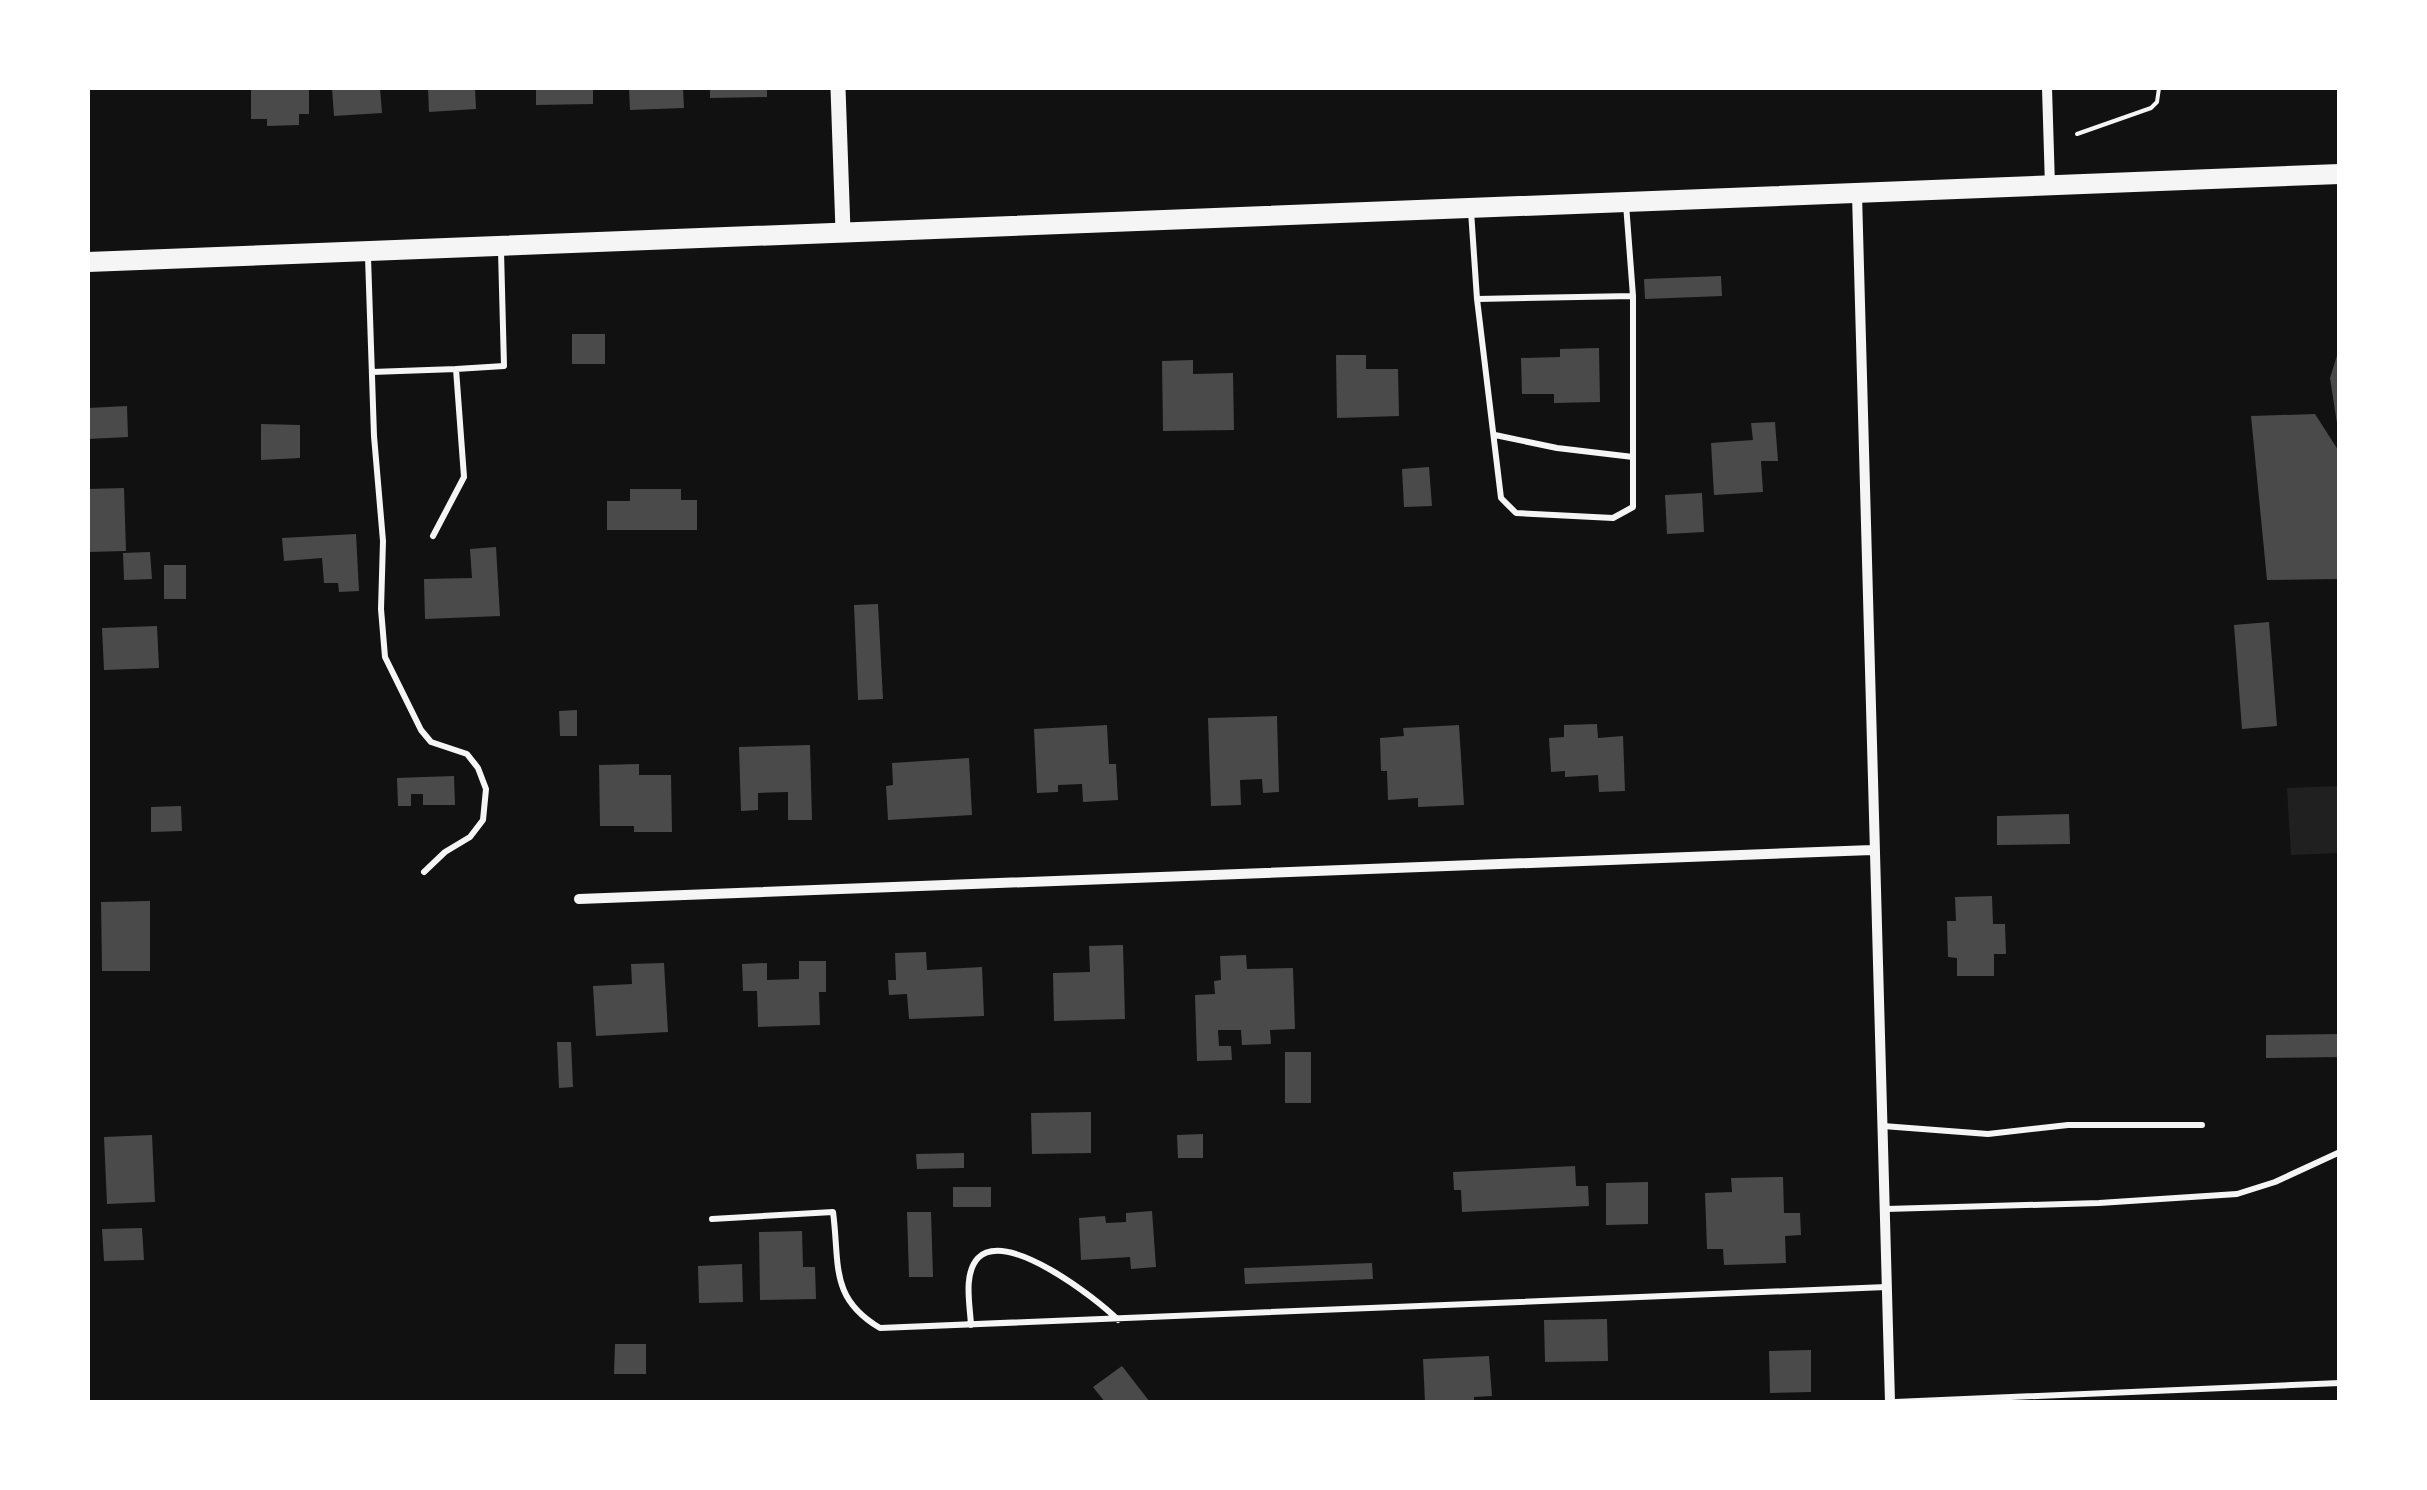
<svg xmlns="http://www.w3.org/2000/svg" width="2427" height="1490" font-family="'Work Sans',sans-serif">
  <rect width="100%" height="100%" fill="#111"/>
  <path fill="#202020" d="M 2339,786 L 2339,853 L 2291,855 L 2287,788 Z"/>
  <path fill="#4a4a4a" d="M 251,88 L 309,88 L 309,114 L 299,114 L 299,125 L 267,126 L 267,119 L 251,119 Z
    M 332,88 L 380,88 L 382,113 L 334,116 Z
    M 428,88 L 475,88 L 476,109 L 429,112 Z
    M 536,88 L 593,88 L 593,104 L 536,105 Z
    M 629,88 L 683,88 L 684,108 L 630,110 Z
    M 710,88 L 767,88 L 767,97 L 710,98 Z
    M 1721,276 L 1722,296 L 1645,299 L 1644,279 Z
    M 572,334 L 605,334 L 605,364 L 572,364 Z
    M 2340,346 L 2340,429 L 2338,430 L 2330,378 Z
    M 1599,348 L 1600,402 L 1554,403 L 1554,394 L 1522,394 L 1521,358 L 1560,357 L 1560,349 Z
    M 1336,355 L 1366,355 L 1366,369 L 1398,369 L 1399,416 L 1337,418 Z
    M 1193,360 L 1193,374 L 1233,373 L 1234,430 L 1163,431 L 1162,361 Z
    M 127,406 L 128,437 L 88,439 L 88,408 Z
    M 2315,414 L 2340,453 L 2340,579 L 2267,580 L 2251,416 Z
    M 1775,422 L 1778,461 L 1761,461 L 1763,492 L 1714,495 L 1711,443 L 1753,440 L 1751,423 Z
    M 261,424 L 300,425 L 300,458 L 261,460 Z
    M 1429,467 L 1432,506 L 1404,507 L 1402,469 Z
    M 124,488 L 126,551 L 88,552 L 88,489 Z
    M 630,489 L 681,489 L 681,500 L 697,500 L 697,530 L 607,530 L 607,501 L 630,501 Z
    M 1702,493 L 1704,532 L 1667,534 L 1665,495 Z
    M 356,534 L 359,591 L 339,592 L 338,583 L 324,583 L 322,558 L 284,561 L 282,538 Z
    M 496,547 L 500,616 L 425,619 L 424,579 L 472,578 L 470,549 Z
    M 150,552 L 152,579 L 124,580 L 123,553 Z
    M 164,565 L 186,565 L 186,599 L 164,599 Z
    M 878,604 L 883,699 L 858,700 L 854,605 Z
    M 2269,622 L 2277,726 L 2242,729 L 2234,625 Z
    M 157,626 L 159,668 L 104,670 L 102,628 Z
    M 577,710 L 577,736 L 560,736 L 559,711 Z
    M 1277,716 L 1279,792 L 1263,793 L 1262,779 L 1240,780 L 1241,805 L 1211,806 L 1208,718 Z
    M 1597,724 L 1598,738 L 1623,736 L 1625,791 L 1599,792 L 1598,775 L 1565,777 L 1565,771 L 1551,772 L 1549,738 L 1564,737 L 1564,725 Z
    M 1107,725 L 1109,764 L 1116,764 L 1118,800 L 1083,802 L 1082,784 L 1058,785 L 1058,792 L 1037,793 L 1034,729 Z
    M 1459,725 L 1464,805 L 1418,807 L 1418,798 L 1388,800 L 1387,771 L 1381,771 L 1380,738 L 1404,736 L 1403,728 Z
    M 810,745 L 812,820 L 788,820 L 788,792 L 758,793 L 758,810 L 741,811 L 739,747 Z
    M 969,758 L 972,815 L 888,820 L 886,786 L 893,785 L 892,763 Z
    M 639,764 L 639,775 L 671,775 L 672,832 L 634,832 L 634,826 L 600,826 L 599,765 Z
    M 454,776 L 455,805 L 423,805 L 423,794 L 411,794 L 411,806 L 398,806 L 397,778 Z
    M 181,806 L 182,831 L 151,832 L 151,807 Z
    M 2069,814 L 2070,844 L 1997,845 L 1997,816 Z
    M 1992,896 L 1993,924 L 2005,924 L 2006,954 L 1994,954 L 1994,976 L 1957,976 L 1957,958 L 1948,957 L 1947,921 L 1956,921 L 1955,897 Z
    M 150,901 L 150,971 L 102,971 L 101,902 Z
    M 1123,945 L 1125,1019 L 1054,1021 L 1053,973 L 1090,972 L 1089,946 Z
    M 926,952 L 927,970 L 982,967 L 984,1016 L 909,1019 L 907,994 L 889,995 L 888,980 L 896,980 L 895,953 Z
    M 1246,955 L 1247,969 L 1293,968 L 1295,1029 L 1270,1030 L 1271,1044 L 1242,1045 L 1241,1030 L 1218,1030 L 1219,1046 L 1231,1046 L 1232,1060 L 1197,1061 L 1195,995 L 1215,994 L 1214,981 L 1221,980 L 1220,956 Z
    M 799,961 L 826,961 L 826,992 L 819,992 L 820,1025 L 758,1027 L 757,991 L 743,991 L 742,964 L 767,963 L 767,980 L 799,979 Z
    M 664,963 L 668,1032 L 596,1036 L 593,986 L 632,984 L 631,964 Z
    M 2340,1034 L 2340,1057 L 2266,1058 L 2266,1035 Z
    M 557,1042 L 571,1042 L 573,1087 L 559,1088 Z
    M 1285,1052 L 1311,1052 L 1311,1103 L 1285,1103 Z
    M 1091,1112 L 1091,1153 L 1032,1154 L 1031,1113 Z
    M 1203,1134 L 1203,1158 L 1178,1158 L 1177,1135 Z
    M 152,1135 L 155,1202 L 107,1204 L 104,1137 Z
    M 964,1153 L 964,1168 L 917,1169 L 916,1154 Z
    M 1575,1166 L 1576,1186 L 1588,1186 L 1589,1206 L 1462,1212 L 1461,1190 L 1454,1190 L 1453,1172 Z
    M 1783,1177 L 1784,1213 L 1800,1213 L 1801,1235 L 1785,1236 L 1786,1263 L 1724,1265 L 1723,1249 L 1707,1249 L 1705,1193 L 1732,1192 L 1731,1178 Z
    M 1648,1182 L 1648,1224 L 1606,1225 L 1606,1183 Z
    M 953,1187 L 991,1187 L 991,1207 L 953,1207 Z
    M 1152,1211 L 1156,1267 L 1131,1269 L 1130,1257 L 1081,1260 L 1079,1218 L 1105,1216 L 1106,1223 L 1126,1222 L 1126,1213 Z
    M 907,1212 L 931,1212 L 933,1277 L 909,1277 Z
    M 142,1228 L 144,1260 L 104,1261 L 102,1229 Z
    M 802,1231 L 803,1267 L 815,1267 L 816,1299 L 760,1300 L 759,1232 Z
    M 1372,1263 L 1373,1279 L 1245,1284 L 1244,1268 Z
    M 742,1264 L 743,1302 L 699,1303 L 698,1266 Z
    M 1607,1319 L 1608,1361 L 1545,1362 L 1544,1320 Z
    M 615,1344 L 646,1344 L 646,1374 L 614,1374 Z
    M 1811,1350 L 1811,1392 L 1770,1393 L 1769,1351 Z
    M 1489,1356 L 1492,1396 L 1474,1397 L 1474,1402 L 1425,1402 L 1423,1359 Z
    M 1122,1366 L 1150,1402 L 1105,1402 L 1093,1387 Z"/>
  <g fill="none" stroke-linecap="round" stroke-linejoin="round">
    <path stroke="#f5f5f5" stroke-width="4" d="M 2077,134 L 2151,108 L 2157,102 L 2159,88"/>
    <path stroke="#f5f5f5" stroke-width="6" d="M 1471,211 L 1477,299 L 1501,498 L 1516,513 L 1613,518 L 1633,507 L 1633,296 L 1626,204
      M 368,257 L 374,436 L 383,541 L 381,609 L 385,657 L 421,730 L 431,742 L 467,754 L 478,768 L 486,789 L 483,820 L 470,837 L 445,852 L 424,872
      M 1477,299 L 1633,296
      M 456,369 L 504,366 L 501,251
      M 372,372 L 456,369 L 464,477 L 433,536
      M 1495,435 L 1557,448 L 1633,457
      M 1883,1126 L 1988,1134 L 2068,1125 L 2202,1125
      M 1886,1209 L 2099,1203 L 2237,1194 L 2275,1182 L 2340,1152
      M 712,1219 L 833,1212 C 840,1264 829,1298 880,1328 L 1886,1287
      M 971,1325 C 970,1305 963,1274 978,1258 C 1007,1229 1096,1298 1118,1320
      M 1895,1402 L 2340,1383"/>
    <path stroke="#f5f5f5" stroke-width="10" d="M 2047,88 L 2050,186
      M 1857,194 L 1890,1402
      M 579,899 L 1872,850"/>
    <path stroke="#f5f5f5" stroke-width="15" d="M 838,88 L 843,231"/>
    <path stroke="#f5f5f5" stroke-width="20" d="M 88,262 L 2340,174"/>
  </g>
  <rect width="2427" height="1490" fill="none" stroke="#ffffff" stroke-width="180"/>
</svg>
